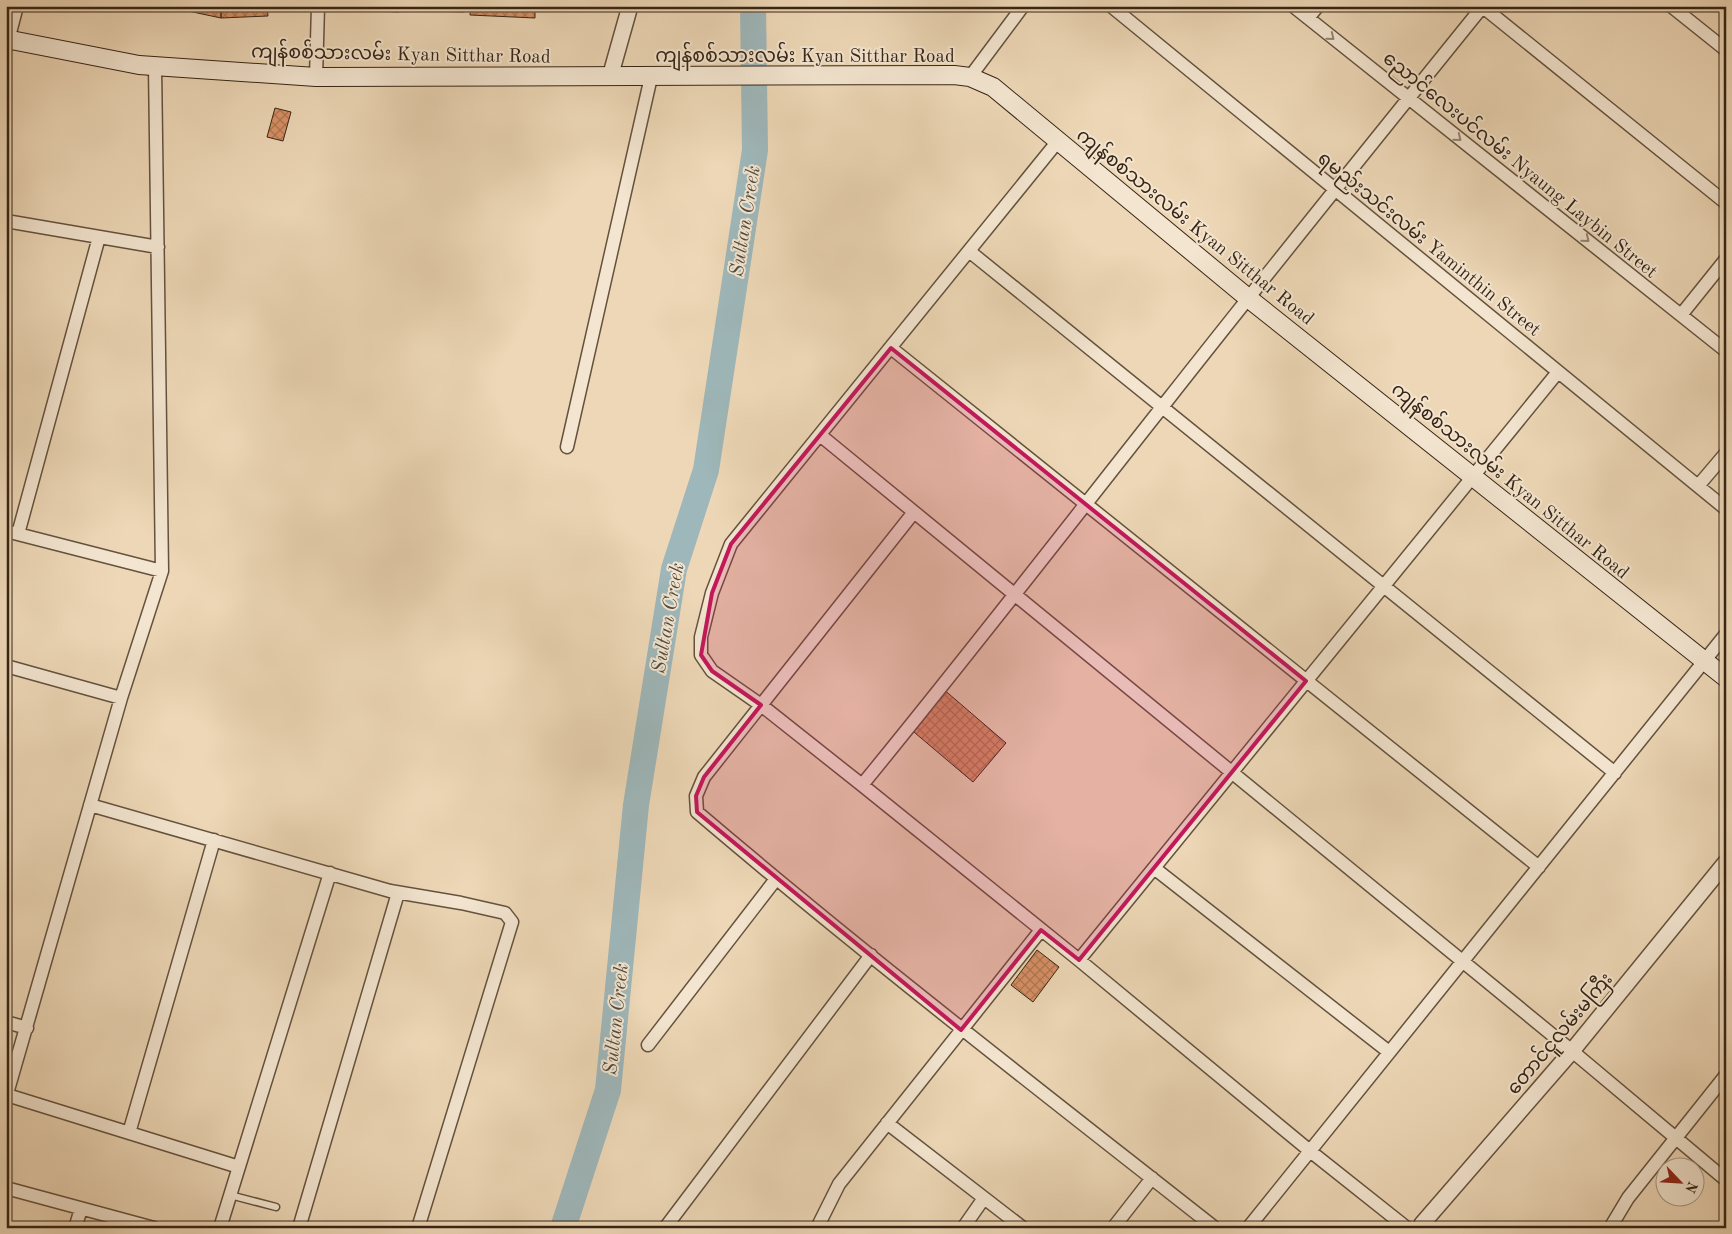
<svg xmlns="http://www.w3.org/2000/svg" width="1732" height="1234" font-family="'Old Standard TT','Noto Sans Myanmar',serif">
  <defs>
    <pattern id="building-cross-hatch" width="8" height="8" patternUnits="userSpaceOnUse" patternTransform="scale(1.25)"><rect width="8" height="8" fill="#d89166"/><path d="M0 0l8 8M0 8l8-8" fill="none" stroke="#b07653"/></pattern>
  </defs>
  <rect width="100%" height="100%" fill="#edd7b6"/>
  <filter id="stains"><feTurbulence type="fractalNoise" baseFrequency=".004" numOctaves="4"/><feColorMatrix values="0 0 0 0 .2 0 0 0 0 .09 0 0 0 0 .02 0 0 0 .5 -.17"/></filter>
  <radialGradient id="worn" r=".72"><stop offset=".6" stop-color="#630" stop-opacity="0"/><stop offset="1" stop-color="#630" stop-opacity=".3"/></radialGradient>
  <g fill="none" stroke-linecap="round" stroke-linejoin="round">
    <path stroke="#9eb7ba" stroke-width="26" d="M 563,1228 L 608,1090 L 636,805 L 674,569 L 706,470 L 755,150 L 753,6"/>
  </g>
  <path fill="url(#building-cross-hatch)" stroke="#372516" d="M 188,6 L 221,6 L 221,18 L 188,11 Z
    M 221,6 L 267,6 L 268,16 L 221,18 Z
    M 339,6 L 399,6 L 399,12 L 339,9 Z
    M 404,6 L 464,6 L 464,12 L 404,10 Z
    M 471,6 L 535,6 L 535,18 L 470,15 Z
    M 275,108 L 291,112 L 283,141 L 267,137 Z
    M 942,688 L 1006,743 L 973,782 L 908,727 Z
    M 1037,950 L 1059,967 L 1033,1002 L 1011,985 Z"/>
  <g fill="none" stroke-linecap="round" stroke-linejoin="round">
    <defs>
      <path id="service" d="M 230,1195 L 276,1207"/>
      <path id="minor" d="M 1111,6 L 1726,509
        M 1293,6 L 1726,351
        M 1671,6 L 1726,50
        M 1483,7 L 1726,203
        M 1308,18 L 1318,6
        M 6,48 L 17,6
        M 316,77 L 318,6
        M 970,77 L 1023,6
        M 1058,141 L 731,544 L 712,593 L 701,637 L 701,655 L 712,671 L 761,705 L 862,785 L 1079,960 L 1310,1151 L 1407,1228
        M 6,221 L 158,247
        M 969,251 L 1615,773
        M 1681,315 L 1726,259
        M 891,348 L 1539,867
        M 820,435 L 1572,1051 L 1726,1180
        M 567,447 L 651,77
        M 1698,486 L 1726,453
        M 914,512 L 704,777 L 696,796 L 697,812 C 866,956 1041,1091 1215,1228
        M 6,531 L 162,571
        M 18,534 L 99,237
        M 6,666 L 121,698
        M 862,785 C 967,657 1068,526 1170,397 C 1273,266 1378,136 1483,6
        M 90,805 L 390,891 L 461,903 L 505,913 L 512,922 L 418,1228
        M 1154,868 L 1389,1052
        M 1079,960 L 1558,372
        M 6,1022 L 27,1028
        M 648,1045 L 776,879
        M 7,1095 L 239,1167
        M 6,1097 L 121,698 L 162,571 L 155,66
        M 887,1123 L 1023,1228
        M 129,1133 L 214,840
        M 6,1188 L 154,1228
        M 75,1228 L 81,1209
        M 220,1228 L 330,873
        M 299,1228 L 398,893
        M 665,1228 L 871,955
        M 817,1228 L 839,1184 L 1041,930
        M 963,1228 L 984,1198
        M 1113,1228 L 1152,1178
        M 1248,1228 L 1726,634
        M 1610,1228 L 1628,1198 L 1726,1075"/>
      <path id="tertiary" d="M 610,77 L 630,6
        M 1421,1228 L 1422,1224 L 1572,1051 L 1726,862"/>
      <path id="secondary" d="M 6,39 L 139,65 L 316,77 L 954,75 L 970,77 L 993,87 L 1248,298 L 1726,678"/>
    </defs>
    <use href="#service" stroke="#64523e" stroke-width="9"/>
    <use href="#minor" stroke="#64523e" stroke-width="15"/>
    <use href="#tertiary" stroke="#64523e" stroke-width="18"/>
    <use href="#secondary" stroke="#372516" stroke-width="20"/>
    <use href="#service" stroke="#f3e5d0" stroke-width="6"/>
    <use href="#minor" stroke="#f3e5d0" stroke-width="12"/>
    <use href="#tertiary" stroke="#f3e5d0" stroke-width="15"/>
    <use href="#secondary" stroke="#f3e5d0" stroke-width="18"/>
  </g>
  <defs><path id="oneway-chevron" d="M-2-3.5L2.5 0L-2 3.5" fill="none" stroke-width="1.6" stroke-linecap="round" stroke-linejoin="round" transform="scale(1.25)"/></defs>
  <g stroke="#958573">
    <use href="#oneway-chevron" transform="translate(1331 37) rotate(39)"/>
    <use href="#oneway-chevron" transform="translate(1458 138) rotate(39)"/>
    <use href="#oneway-chevron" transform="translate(1586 239) rotate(39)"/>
  </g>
  <path fill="#c2185b" fill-opacity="0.2" stroke="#c2185b" stroke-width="4" stroke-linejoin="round" d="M 891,348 L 1306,681 L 1079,960 L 1041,930 L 961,1030 L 697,812 L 696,796 L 704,777 L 761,705 L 712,671 L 701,655 L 712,593 L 731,544 Z"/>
  <g text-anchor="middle" stroke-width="4" stroke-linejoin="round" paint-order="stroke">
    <g font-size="19" fill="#372516" stroke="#f3e5d0">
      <text transform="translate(401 53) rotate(1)" y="7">ကျန်စစ်သားလမ်း Kyan Sitthar Road</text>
      <text x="805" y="62">ကျန်စစ်သားလမ်း Kyan Sitthar Road</text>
      <text transform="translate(1521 164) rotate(39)" y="7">ညောင်လေးပင်လမ်း Nyaung Laybin Street</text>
      <text transform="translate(1196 226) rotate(39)" y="7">ကျန်စစ်သားလမ်း Kyan Sitthar Road</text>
      <text transform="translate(1430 243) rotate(39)" y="7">ရမည်းသင်းလမ်း Yaminthin Street</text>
      <text transform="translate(1511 480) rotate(39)" y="7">ကျန်စစ်သားလမ်း Kyan Sitthar Road</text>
      <text transform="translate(1559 1033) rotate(-50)" y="7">တောင်ငူလမ်းမကြီး</text>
    </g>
    <g font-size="20" font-style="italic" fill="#514a3f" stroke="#f3e5d0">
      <text transform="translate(744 221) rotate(-81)" y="7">Sultan Creek</text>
      <text transform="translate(667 618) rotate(-80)" y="7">Sultan Creek</text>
      <text transform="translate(615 1019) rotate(-84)" y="7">Sultan Creek</text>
    </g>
  </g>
  <rect width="1732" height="1234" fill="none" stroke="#edd7b6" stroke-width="25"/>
  <rect x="8" y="8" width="1717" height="1219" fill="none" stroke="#372516" stroke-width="2.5"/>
  <rect x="12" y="12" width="1707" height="1209" fill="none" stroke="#372516"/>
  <g transform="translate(1680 1182) rotate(115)"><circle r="24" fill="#f3e5d0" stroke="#a89886"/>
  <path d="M0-4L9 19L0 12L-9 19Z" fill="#8f2418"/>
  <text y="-8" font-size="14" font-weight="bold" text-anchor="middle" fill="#372516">N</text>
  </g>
  <rect width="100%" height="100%" filter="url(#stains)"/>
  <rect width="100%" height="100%" fill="url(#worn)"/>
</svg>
